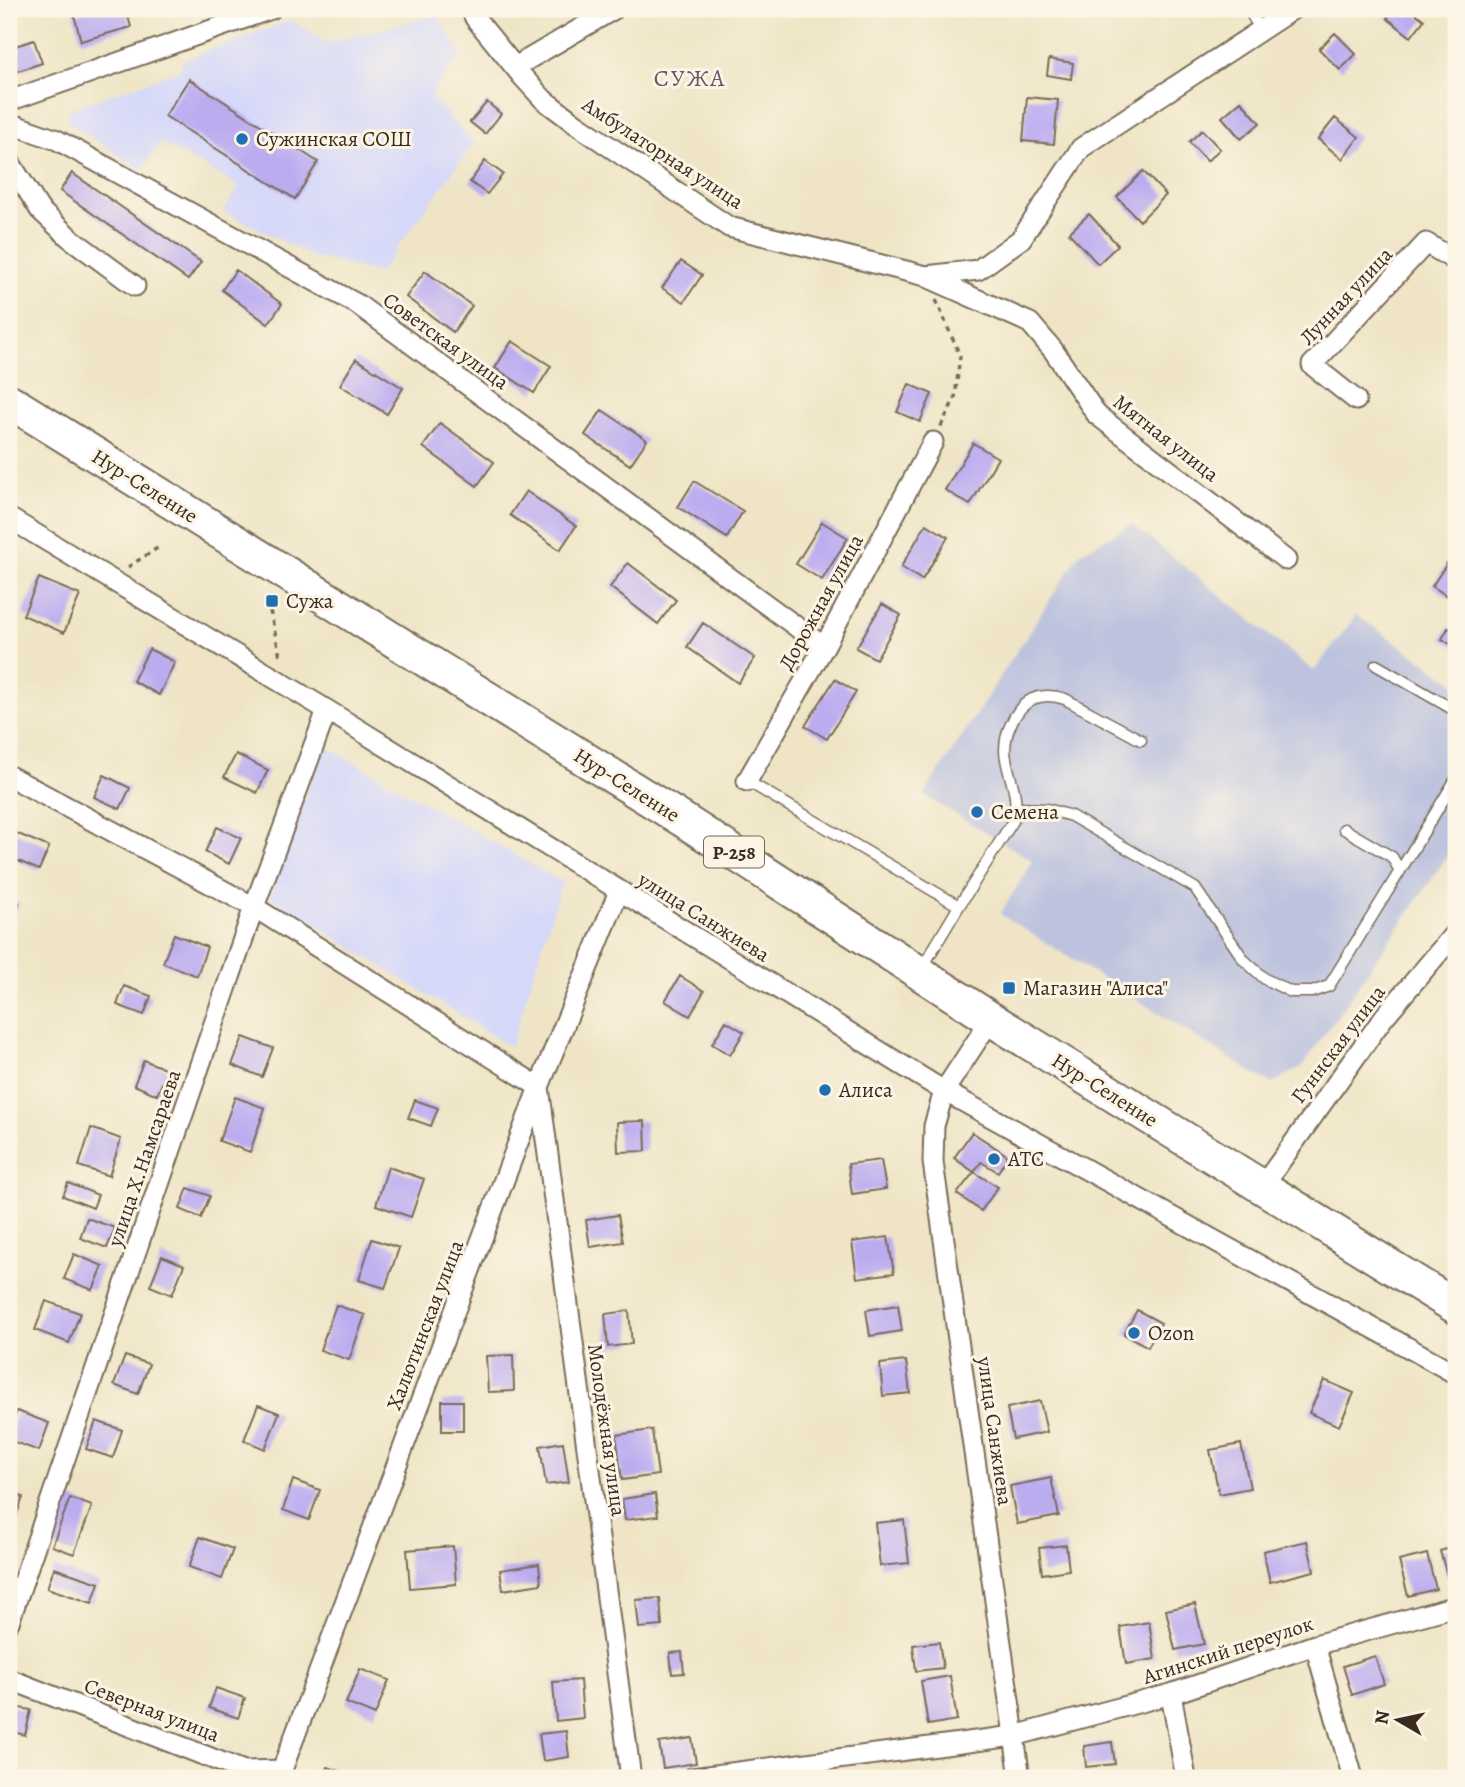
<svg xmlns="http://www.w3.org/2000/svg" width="1465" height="1787" font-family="Alegreya,serif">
  <rect width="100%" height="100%" fill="#fcf5e5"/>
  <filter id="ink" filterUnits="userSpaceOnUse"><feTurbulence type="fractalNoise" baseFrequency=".0143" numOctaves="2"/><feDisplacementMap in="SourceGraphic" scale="14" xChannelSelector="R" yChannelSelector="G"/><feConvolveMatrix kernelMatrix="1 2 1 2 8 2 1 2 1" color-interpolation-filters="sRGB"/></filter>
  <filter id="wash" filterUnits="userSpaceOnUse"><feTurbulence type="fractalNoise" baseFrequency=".00686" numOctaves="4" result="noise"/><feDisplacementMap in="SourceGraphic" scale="28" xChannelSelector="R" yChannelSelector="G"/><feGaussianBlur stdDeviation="1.57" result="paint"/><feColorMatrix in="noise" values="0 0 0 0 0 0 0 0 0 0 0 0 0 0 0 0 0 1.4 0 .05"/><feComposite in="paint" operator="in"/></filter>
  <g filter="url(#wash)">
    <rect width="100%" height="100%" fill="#efe5c6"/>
    <path fill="#d5d8f9" d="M 437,15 L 461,55 L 430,95 L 474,143 L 379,273 L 313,257 L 223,211 L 239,186 L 161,143 L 142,170 L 68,122 L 68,110 L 180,70 L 183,60 L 292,20 L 327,43 Z
      M 324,745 L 562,882 L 511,1047 L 270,897 Z"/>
    <path fill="#bdc3de" d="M 1132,524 L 1314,671 L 1356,615 L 1456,684 L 1456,844 L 1302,1067 L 1271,1084 L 1000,914 L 1033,861 L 924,795 L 1080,553 Z"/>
    <g id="blocks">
      <path fill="#bbacf0" d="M 95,9 L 126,9 L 131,27 L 81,41 L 74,15 Z
        M 1395,9 L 1410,9 L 1424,20 L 1411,37 L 1387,18 Z
        M 1335,33 L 1356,54 L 1340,70 L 1319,49 Z
        M 34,40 L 42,63 L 9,74 L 9,48 Z
        M 1049,59 L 1073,63 L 1071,79 L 1047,75 Z
        M 189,79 L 318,162 L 295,199 L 165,116 Z
        M 1027,97 L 1058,100 L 1054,144 L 1023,141 Z
        M 1241,101 L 1260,123 L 1241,139 L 1222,117 Z
        M 487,102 L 501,114 L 485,134 L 470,122 Z
        M 1335,118 L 1359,137 L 1342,159 L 1318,139 Z
        M 1202,130 L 1220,149 L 1207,161 L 1189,142 Z
        M 485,161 L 503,174 L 487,194 L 470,182 Z
        M 1143,171 L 1166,195 L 1140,221 L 1117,197 Z
        M 72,173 L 201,262 L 188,280 L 60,191 Z
        M 1089,214 L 1118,245 L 1098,264 L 1069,233 Z
        M 681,261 L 702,275 L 684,302 L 662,288 Z
        M 236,270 L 282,304 L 268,324 L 222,290 Z
        M 425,271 L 472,306 L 453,332 L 406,297 Z
        M 512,341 L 551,366 L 534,393 L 495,368 Z
        M 356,359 L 403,388 L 387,414 L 340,385 Z
        M 909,384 L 932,394 L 920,422 L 897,412 Z
        M 602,410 L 647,440 L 630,465 L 585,435 Z
        M 440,423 L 494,462 L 477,486 L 423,447 Z
        M 973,443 L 998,458 L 970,505 L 945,490 Z
        M 694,481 L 743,511 L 727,538 L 678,507 Z
        M 526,491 L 576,526 L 560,550 L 510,515 Z
        M 822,522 L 848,538 L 822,580 L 796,564 Z
        M 926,524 L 948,537 L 922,580 L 901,567 Z
        M 1450,559 L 1456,564 L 1456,588 L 1450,598 L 1432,586 Z
        M 628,563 L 676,600 L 658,624 L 610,587 Z
        M 39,578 L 80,595 L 64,633 L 23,615 Z
        M 882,604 L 901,615 L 876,659 L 856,648 Z
        M 703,623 L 755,658 L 738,683 L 687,647 Z
        M 1448,628 L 1456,632 L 1456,647 L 1442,639 Z
        M 149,649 L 175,662 L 159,695 L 133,681 Z
        M 835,679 L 856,692 L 827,739 L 805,726 Z
        M 236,754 L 268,770 L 257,793 L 224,777 Z
        M 104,775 L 130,788 L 120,809 L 94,797 Z
        M 217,827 L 241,838 L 229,864 L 205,852 Z
        M 16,833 L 49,847 L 39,870 L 9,857 L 9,851 Z
        M 9,899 L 19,903 L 9,930 Z
        M 174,934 L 207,947 L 197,976 L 163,963 Z
        M 680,976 L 704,991 L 690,1016 L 665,1001 Z
        M 124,986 L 151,996 L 144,1015 L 117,1005 Z
        M 726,1021 L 744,1032 L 730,1055 L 712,1044 Z
        M 243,1037 L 273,1048 L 262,1077 L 232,1065 Z
        M 144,1060 L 168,1070 L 157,1095 L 134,1085 Z
        M 235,1097 L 265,1108 L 250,1152 L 219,1141 Z
        M 415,1100 L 438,1108 L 431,1126 L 408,1118 Z
        M 645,1121 L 646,1151 L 618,1152 L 617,1122 Z
        M 91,1128 L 121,1139 L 109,1176 L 79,1166 Z
        M 972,1132 L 1008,1156 L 998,1172 L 981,1162 L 974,1172 L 954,1158 Z
        M 881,1160 L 886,1189 L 852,1194 L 848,1164 Z
        M 388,1167 L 424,1179 L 411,1217 L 376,1205 Z
        M 974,1172 L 998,1187 L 981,1211 L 957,1194 Z
        M 68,1183 L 98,1195 L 93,1208 L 63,1196 Z
        M 188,1188 L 210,1196 L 201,1218 L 180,1209 Z
        M 618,1215 L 623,1242 L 590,1247 L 586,1220 Z
        M 87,1218 L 115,1228 L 107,1248 L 80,1238 Z
        M 888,1237 L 894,1273 L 857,1278 L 852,1242 Z
        M 372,1239 L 399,1248 L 385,1288 L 359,1280 Z
        M 74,1254 L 103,1266 L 93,1290 L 64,1279 Z
        M 162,1256 L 184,1265 L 172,1295 L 150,1286 Z
        M 46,1301 L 80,1313 L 69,1343 L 35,1330 Z
        M 336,1305 L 365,1315 L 349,1360 L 320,1350 Z
        M 898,1305 L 902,1331 L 870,1336 L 866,1310 Z
        M 1137,1310 L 1161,1323 L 1148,1347 L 1124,1334 Z
        M 629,1311 L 632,1344 L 608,1347 L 605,1314 Z
        M 513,1355 L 514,1391 L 488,1392 L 486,1356 Z
        M 125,1356 L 149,1364 L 138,1394 L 114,1385 Z
        M 906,1361 L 910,1393 L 883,1396 L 880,1364 Z
        M 1324,1380 L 1354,1393 L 1339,1426 L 1309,1413 Z
        M 442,1401 L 463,1401 L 463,1431 L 442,1431 Z
        M 1040,1401 L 1047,1432 L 1013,1439 L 1007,1408 Z
        M 258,1405 L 279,1413 L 265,1449 L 244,1440 Z
        M 17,1411 L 49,1423 L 39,1451 L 9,1440 L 9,1433 Z
        M 96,1421 L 122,1430 L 113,1458 L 86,1449 Z
        M 652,1430 L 658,1475 L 622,1480 L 616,1435 Z
        M 563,1442 L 569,1482 L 546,1485 L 540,1446 Z
        M 1241,1444 L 1250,1488 L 1219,1494 L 1210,1450 Z
        M 1051,1478 L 1059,1516 L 1017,1524 L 1010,1486 Z
        M 293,1480 L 320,1490 L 309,1520 L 283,1510 Z
        M 9,1492 L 23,1497 L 9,1537 Z
        M 655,1494 L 658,1516 L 625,1520 L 622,1499 Z
        M 70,1498 L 92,1506 L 74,1554 L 52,1546 Z
        M 904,1520 L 909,1563 L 880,1566 L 875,1523 Z
        M 200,1537 L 233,1549 L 222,1579 L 189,1567 Z
        M 1307,1541 L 1314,1571 L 1270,1582 L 1263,1551 Z
        M 1066,1545 L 1069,1570 L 1042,1574 L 1039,1548 Z
        M 453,1546 L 456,1584 L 410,1588 L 407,1550 Z
        M 1456,1546 L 1456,1577 L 1448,1579 L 1440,1551 Z
        M 1427,1554 L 1436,1589 L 1408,1596 L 1399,1561 Z
        M 539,1564 L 541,1584 L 503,1590 L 500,1570 Z
        M 54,1568 L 99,1583 L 92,1603 L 47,1588 Z
        M 660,1598 L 662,1626 L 639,1628 L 636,1600 Z
        M 1195,1604 L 1204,1644 L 1175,1650 L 1166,1610 Z
        M 1149,1622 L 1155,1659 L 1126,1664 L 1120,1627 Z
        M 939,1642 L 943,1668 L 916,1671 L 913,1645 Z
        M 682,1652 L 684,1673 L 672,1674 L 670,1653 Z
        M 1375,1656 L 1384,1684 L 1352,1695 L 1343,1666 Z
        M 360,1669 L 389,1680 L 375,1715 L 346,1703 Z
        M 950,1676 L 957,1720 L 928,1725 L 921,1681 Z
        M 580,1680 L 583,1718 L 556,1721 L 553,1682 Z
        M 216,1688 L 245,1698 L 238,1718 L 209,1708 Z
        M 9,1706 L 31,1710 L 25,1735 L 9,1731 Z
        M 566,1731 L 569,1757 L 543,1761 L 539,1734 Z
        M 692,1738 L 696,1763 L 663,1768 L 659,1743 Z
        M 1112,1742 L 1115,1764 L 1086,1767 L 1084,1746 Z
        M 328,1767 L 354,1776 L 353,1778 L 324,1778 Z
        M 161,1771 L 180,1778 L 158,1778 Z"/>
    </g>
  </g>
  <g filter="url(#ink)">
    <use href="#blocks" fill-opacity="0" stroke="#7a6b59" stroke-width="2"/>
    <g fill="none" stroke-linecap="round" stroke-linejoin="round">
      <defs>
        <path id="service" d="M 1248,9 L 1261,30
          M 1376,665 L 1456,711
          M 747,781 L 959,906 L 1013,821 C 1021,793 1007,778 1005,751 C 1005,741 1007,732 1011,724 C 1022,699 1040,691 1065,699 L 1141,740
          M 1017,808 L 1047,809 L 1071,816 L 1195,888 L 1244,960 L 1265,979 L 1291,992 L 1312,992 L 1329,986 L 1400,871 L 1392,857 L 1344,829
          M 1400,871 L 1456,779
          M 922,968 L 959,906"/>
        <path id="minor" d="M 471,9 L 475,18 L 522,76 L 544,100 L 576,124 L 729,227 L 926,276 L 978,270 L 1021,239 L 1081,148 L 1293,9
          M 515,67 L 614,9
          M 9,101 L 271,9
          M 9,123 L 57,140 L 357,304 L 824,647
          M 9,161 L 40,210 L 70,238 L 135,286
          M 927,277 L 1030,323 L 1053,350 L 1097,415 L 1286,560
          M 1356,400 L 1312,365 L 1426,243 L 1456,261
          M 9,518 L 327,710 L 944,1091 L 1456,1374
          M 9,776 L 254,907 L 539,1087 L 631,1778
          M 747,781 L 824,647 L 933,442
          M 991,1019 L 944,1091 L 934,1126 L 933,1162 L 1020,1778
          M 1262,1187 L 1384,1017 L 1456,932
          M 9,1622 L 254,907 L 327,710
          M 1315,1645 L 1353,1778
          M 9,1679 L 244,1771 L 282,1770
          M 1171,1694 L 1186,1778
          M 283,1778 L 282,1770 L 539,1087 L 619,891
          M 692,1778 L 1014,1736 L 1171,1694 L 1315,1645 L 1456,1606"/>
        <path id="trunk" d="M 9,401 L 683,820 L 991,1019 L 1456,1307"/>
      </defs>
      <use href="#service" stroke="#7a6b59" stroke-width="13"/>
      <use href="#minor" stroke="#7a6b59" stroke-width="23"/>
      <use href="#trunk" stroke="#7a6b59" stroke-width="37"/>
      <path stroke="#7a6b59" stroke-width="3.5" stroke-dasharray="5 5" stroke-linecap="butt" d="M 936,300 L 960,356 L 955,398 L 940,428
        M 128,567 L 159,547
        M 270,611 L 281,660"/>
      <use href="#service" stroke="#fff" stroke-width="10"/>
      <use href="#minor" stroke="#fff" stroke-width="19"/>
      <use href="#trunk" stroke="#fff" stroke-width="33"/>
    </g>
  </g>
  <g fill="#1f6fb2" stroke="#fcf5e5" stroke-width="2.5">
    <circle cx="242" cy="139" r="7"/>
    <rect x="265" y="594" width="14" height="14" rx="3.5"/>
    <circle cx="977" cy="812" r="7"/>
    <rect x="1002" y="981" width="14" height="14" rx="3.5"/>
    <circle cx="825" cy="1090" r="7"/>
    <circle cx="994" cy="1159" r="7"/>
    <circle cx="1134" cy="1333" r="7"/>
  </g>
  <g text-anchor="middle" stroke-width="6" stroke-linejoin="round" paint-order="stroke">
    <rect fill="#fcf5e5" stroke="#75675a" stroke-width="2" x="704" y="836.5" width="60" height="31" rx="5"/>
    <g font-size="19" font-weight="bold" fill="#3b2a1e">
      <text x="734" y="859">Р-258</text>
    </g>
    <g font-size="21" fill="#3b2a1e" stroke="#fcf5e5" text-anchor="start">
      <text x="256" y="146">Сужинская СОШ</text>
      <text x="286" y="608">Сужа</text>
      <text x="991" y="819">Семена</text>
      <text x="1023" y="995">Магазин "Алиса"</text>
      <text x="839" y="1097">Алиса</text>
      <text x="1008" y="1166">АТС</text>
      <text x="1148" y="1340">Ozon</text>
    </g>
    <g font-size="21" fill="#3b2a1e" stroke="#fcf5e5">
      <text transform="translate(663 153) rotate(33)" y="7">Амбулаторная улица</text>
      <text transform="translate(1346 296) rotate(-47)" y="7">Лунная улица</text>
      <text transform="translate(446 341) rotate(36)" y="7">Советская улица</text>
      <text transform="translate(1166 438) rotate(38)" y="7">Мятная улица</text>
      <text transform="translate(145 486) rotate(32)" y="7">Нур-Селение</text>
      <text transform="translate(821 602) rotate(-61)" y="7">Дорожная улица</text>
      <text transform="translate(627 785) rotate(32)" y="7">Нур-Селение</text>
      <text transform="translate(704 917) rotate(32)" y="7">улица Санжиева</text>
      <text transform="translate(1338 1044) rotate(-53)" y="7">Гуннская улица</text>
      <text transform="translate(1105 1090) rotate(32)" y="7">Нур-Селение</text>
      <text transform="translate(144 1158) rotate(-71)" y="7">улица Х.Намсараева</text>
      <text transform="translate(425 1325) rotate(-69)" y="7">Халютинская улица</text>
      <text transform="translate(607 1430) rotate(82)" y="7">Молодёжная улица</text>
      <text transform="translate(995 1431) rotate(82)" y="7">улица Санжиева</text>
      <text transform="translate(1228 1650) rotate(-18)" y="7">Агинский переулок</text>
      <text transform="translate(152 1710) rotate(21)" y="7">Северная улица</text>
    </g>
    <g font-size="24" letter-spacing="2" fill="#685868" stroke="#fcf5e5">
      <text x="690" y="86">СУЖА</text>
    </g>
  </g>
  <rect width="1465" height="1787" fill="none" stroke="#fcf5e5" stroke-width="35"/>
  <g transform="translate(1398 1720) rotate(279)" stroke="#fcf5e5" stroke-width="5" paint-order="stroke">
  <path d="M0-5L12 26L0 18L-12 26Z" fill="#3b2a1e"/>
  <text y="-10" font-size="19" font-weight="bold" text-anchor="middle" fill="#3b2a1e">N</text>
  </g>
</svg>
